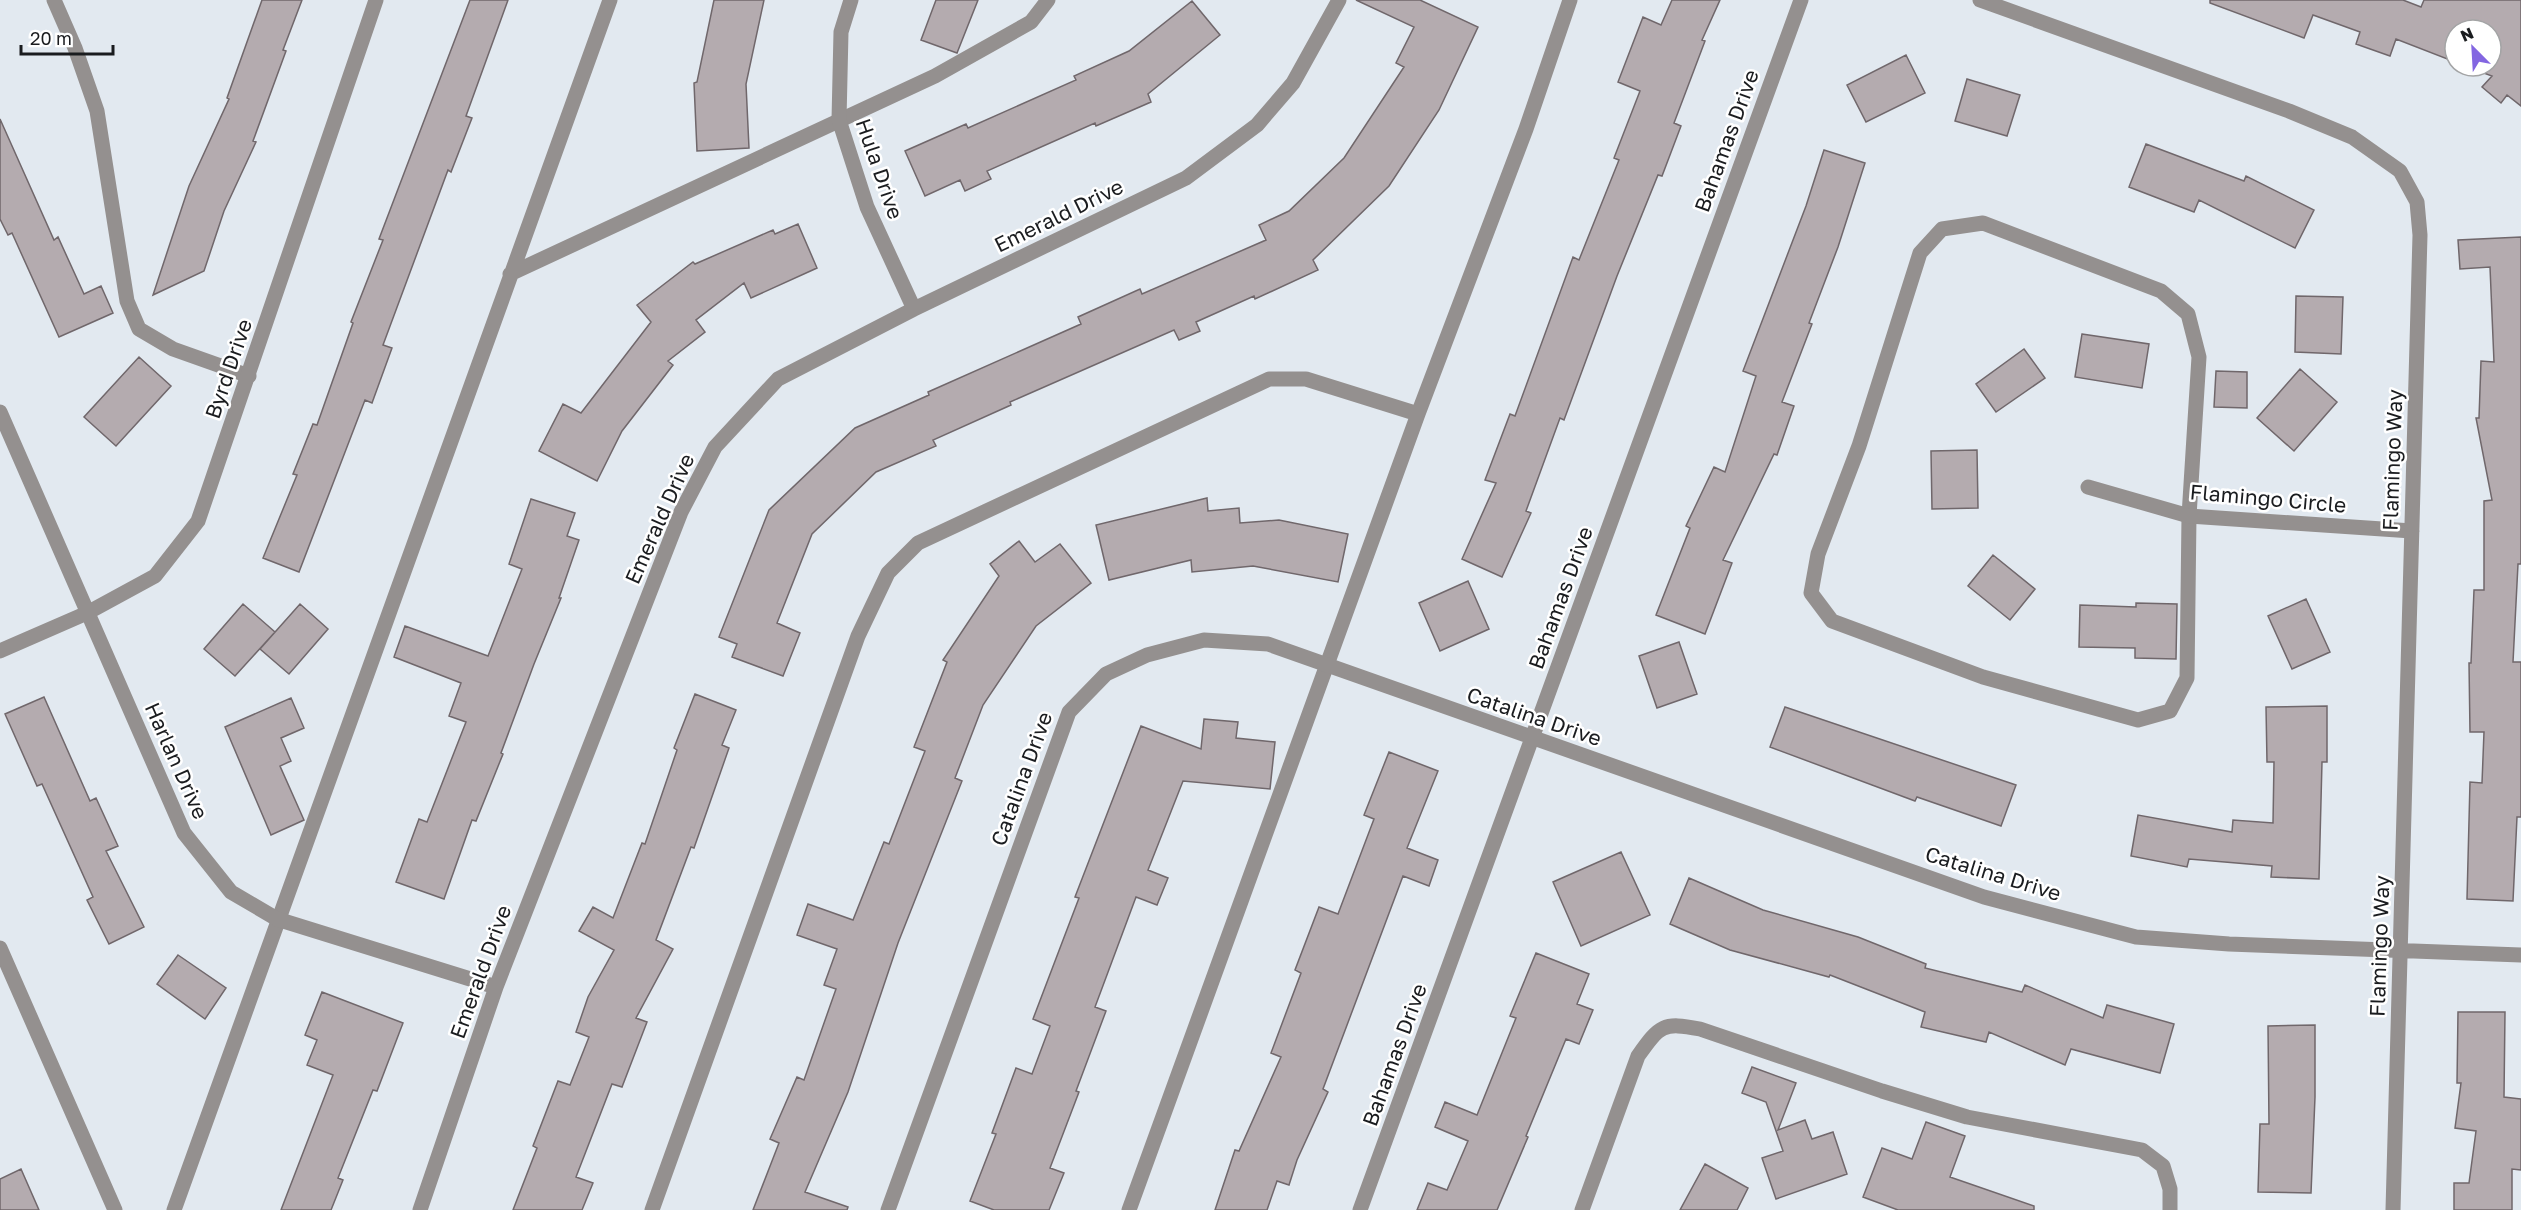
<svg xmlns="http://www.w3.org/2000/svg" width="2521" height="1210" font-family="'Golos Text',sans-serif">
  <rect width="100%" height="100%" fill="#e2e9f0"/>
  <path fill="#b4abaf" stroke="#70676b" stroke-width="1.5" d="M 262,0 L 302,0 L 283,50 L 286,51 L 253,141 L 256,142 L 224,211 L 204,271 L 153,295 L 189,186 L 229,99 L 227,98 Z
    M 470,0 L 508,0 L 466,116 L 472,118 L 451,172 L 448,170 L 383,345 L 392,348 L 372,403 L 365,400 L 299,572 L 263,558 L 297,475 L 293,474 L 313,424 L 317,425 L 353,323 L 351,322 L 383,240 L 379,239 Z
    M 714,0 L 764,0 L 746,84 L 749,148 L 697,151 L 694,83 L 697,82 Z
    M 936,0 L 978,0 L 957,53 L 921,40 Z
    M 1356,0 L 1420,0 L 1478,27 L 1439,110 L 1389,186 L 1313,260 L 1318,270 L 1255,299 L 1254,296 L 1196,322 L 1200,331 L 1179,340 L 1174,330 L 1010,402 L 1011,405 L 933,440 L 936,446 L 876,472 L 812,534 L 777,623 L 800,633 L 783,676 L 732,657 L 737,644 L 719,637 L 769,510 L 855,428 L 929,395 L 928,392 L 1081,324 L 1078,317 L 1140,289 L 1142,294 L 1266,240 L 1259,225 L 1289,211 L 1344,158 L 1404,67 L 1396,63 L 1414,27 Z
    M 1672,0 L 1720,0 L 1702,40 L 1705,41 L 1674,123 L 1681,126 L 1662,176 L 1658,175 L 1617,276 L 1564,420 L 1560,418 L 1526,511 L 1531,513 L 1502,577 L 1462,559 L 1496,483 L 1485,480 L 1510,414 L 1515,416 L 1573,257 L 1579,260 L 1619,160 L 1614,158 L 1640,91 L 1618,82 L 1643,17 L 1661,25 Z
    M 2210,0 L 2403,0 L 2421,7 L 2424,0 L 2521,0 L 2521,106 L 2507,95 L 2501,103 L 2482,87 L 2492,76 L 2465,66 L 2491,66 L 2491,30 L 2455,30 L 2455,62 L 2396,39 L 2390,56 L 2356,44 L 2360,32 L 2313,15 L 2304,38 L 2210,3 Z
    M 1192,1 L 1220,35 L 1148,94 L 1151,102 L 1096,126 L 1095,123 L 987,171 L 991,179 L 965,191 L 960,180 L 925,196 L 905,151 L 966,124 L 968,128 L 1076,80 L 1074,76 L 1129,51 Z
    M 1906,55 L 1925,93 L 1866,122 L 1847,85 Z
    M 1967,79 L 2020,95 L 2007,136 L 1955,121 Z
    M 0,119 L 54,240 L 58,237 L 84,294 L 101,286 L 113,313 L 59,337 L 12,233 L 8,235 L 0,219 Z
    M 2146,144 L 2244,181 L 2246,176 L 2314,210 L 2295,248 L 2199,200 L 2194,212 L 2129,187 Z
    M 1824,150 L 1865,163 L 1838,247 L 1809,323 L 1812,324 L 1782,402 L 1794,406 L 1777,455 L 1774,454 L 1723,560 L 1732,563 L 1705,634 L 1656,615 L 1690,528 L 1686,526 L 1714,467 L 1725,472 L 1756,376 L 1743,371 L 1806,206 Z
    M 798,224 L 817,268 L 751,298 L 744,283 L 696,320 L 705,332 L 668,361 L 673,365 L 622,431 L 597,481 L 539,451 L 563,404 L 581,413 L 651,322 L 637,305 L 693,262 L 695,264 L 773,230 L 775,234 Z
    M 2521,237 L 2521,564 L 2518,564 L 2513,662 L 2521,662 L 2521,817 L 2517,817 L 2513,901 L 2467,899 L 2470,782 L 2482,783 L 2484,732 L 2470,732 L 2469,663 L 2471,663 L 2474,590 L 2484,590 L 2484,501 L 2492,500 L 2476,418 L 2479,418 L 2481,361 L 2494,362 L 2490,267 L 2460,269 L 2458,240 Z
    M 2296,296 L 2343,297 L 2341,354 L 2295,352 Z
    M 2082,334 L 2149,344 L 2142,388 L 2075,377 Z
    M 2024,349 L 2045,378 L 1996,412 L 1976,384 Z
    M 139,357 L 171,386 L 116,446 L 84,417 Z
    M 2300,369 L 2337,402 L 2294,451 L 2257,418 Z
    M 2216,371 L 2247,372 L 2247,408 L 2214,407 Z
    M 1977,450 L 1978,508 L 1932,509 L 1931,451 Z
    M 1207,498 L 1208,511 L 1239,508 L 1240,523 L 1279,520 L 1348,534 L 1338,582 L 1253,566 L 1192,572 L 1191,560 L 1109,580 L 1096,525 Z
    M 531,499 L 575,513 L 567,536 L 579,540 L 559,598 L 561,598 L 534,664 L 501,753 L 503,754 L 476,821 L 472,820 L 444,899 L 396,882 L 419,819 L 427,822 L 466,722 L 449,716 L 461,683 L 394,657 L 405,626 L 488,656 L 522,569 L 509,564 Z
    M 1019,541 L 1035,562 L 1060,544 L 1091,583 L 1036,626 L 983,705 L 955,778 L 962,781 L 898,943 L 848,1092 L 805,1192 L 848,1207 L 847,1210 L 753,1210 L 779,1143 L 770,1139 L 797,1077 L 804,1080 L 836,989 L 824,985 L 837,949 L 797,935 L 808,904 L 853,920 L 884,842 L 889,844 L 925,751 L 914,747 L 947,662 L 943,660 L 999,576 L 990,564 Z
    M 1993,555 L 2035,589 L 2010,620 L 1968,586 Z
    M 1468,581 L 1489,629 L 1440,651 L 1419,603 Z
    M 2306,599 L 2330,652 L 2292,669 L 2268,616 Z
    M 2136,603 L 2177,604 L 2176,659 L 2135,658 L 2135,648 L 2079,647 L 2080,605 L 2136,607 Z
    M 243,604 L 275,632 L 235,676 L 204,649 Z
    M 300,604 L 328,629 L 289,674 L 260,649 Z
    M 1679,642 L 1697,694 L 1657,708 L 1639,656 Z
    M 695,694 L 736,710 L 722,745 L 729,748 L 694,848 L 691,847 L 656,940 L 673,949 L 636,1018 L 647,1022 L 622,1087 L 612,1084 L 576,1177 L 593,1183 L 582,1210 L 513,1210 L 537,1148 L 533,1146 L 558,1081 L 570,1085 L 589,1037 L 576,1032 L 588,997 L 614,950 L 579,931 L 593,907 L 613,918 L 642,843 L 645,844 L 677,750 L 674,748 Z
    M 44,697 L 90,801 L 96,798 L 118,846 L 106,851 L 144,927 L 109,944 L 87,900 L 93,897 L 42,784 L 37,786 L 5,714 Z
    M 291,698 L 304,728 L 281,738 L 291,761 L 280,766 L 304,820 L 271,835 L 225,727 Z
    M 2327,706 L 2327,762 L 2322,762 L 2319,879 L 2271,877 L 2272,866 L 2189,859 L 2187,867 L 2131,856 L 2138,815 L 2232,832 L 2233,820 L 2273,823 L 2274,762 L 2267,762 L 2266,707 Z
    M 1785,707 L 2016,785 L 2001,826 L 1917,797 L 1915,801 L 1770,747 Z
    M 1204,719 L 1238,722 L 1236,738 L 1275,742 L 1270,789 L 1183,781 L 1148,870 L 1168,878 L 1157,905 L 1136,897 L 1095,1007 L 1106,1011 L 1076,1091 L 1079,1092 L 1050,1168 L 1064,1173 L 1049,1210 L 994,1210 L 970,1201 L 996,1134 L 992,1133 L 1016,1068 L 1032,1074 L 1050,1026 L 1033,1019 L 1079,898 L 1075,897 L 1141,726 L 1201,749 Z
    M 1389,752 L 1438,771 L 1407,848 L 1438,860 L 1429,886 L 1403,876 L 1323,1089 L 1328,1092 L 1297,1160 L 1289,1185 L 1277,1181 L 1267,1210 L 1215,1210 L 1235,1150 L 1239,1151 L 1281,1057 L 1271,1053 L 1301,973 L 1295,970 L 1319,907 L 1338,914 L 1374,819 L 1364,815 Z
    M 1621,852 L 1650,915 L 1581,946 L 1553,882 Z
    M 1689,878 L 1763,910 L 1858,937 L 1926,964 L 1925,968 L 2022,992 L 2025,985 L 2103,1018 L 2107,1005 L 2174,1024 L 2160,1073 L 2071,1049 L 2065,1065 L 1989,1032 L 1986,1042 L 1921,1027 L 1925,1012 L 1830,975 L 1829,977 L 1730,950 L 1670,924 Z
    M 1536,953 L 1589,974 L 1577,1004 L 1593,1010 L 1579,1044 L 1566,1039 L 1526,1136 L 1528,1137 L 1497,1210 L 1417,1210 L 1428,1183 L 1447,1190 L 1468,1141 L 1435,1127 L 1445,1102 L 1477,1115 L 1516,1018 L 1510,1016 Z
    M 178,955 L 226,988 L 205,1019 L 157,984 Z
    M 322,992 L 403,1023 L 377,1091 L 373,1090 L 338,1178 L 343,1180 L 331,1210 L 281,1210 L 333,1075 L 307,1065 L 317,1040 L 305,1035 Z
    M 2458,1012 L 2505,1012 L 2504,1097 L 2521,1099 L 2521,1170 L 2512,1169 L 2512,1210 L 2454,1210 L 2454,1183 L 2469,1183 L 2476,1131 L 2455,1128 L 2461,1083 L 2457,1083 Z
    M 2315,1025 L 2315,1097 L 2311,1193 L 2258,1192 L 2260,1124 L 2269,1124 L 2268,1026 Z
    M 1752,1067 L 1796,1083 L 1778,1130 L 1805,1120 L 1812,1139 L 1833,1132 L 1847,1174 L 1776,1199 L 1762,1158 L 1783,1151 L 1766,1102 L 1742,1093 Z
    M 1926,1122 L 1965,1136 L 1950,1177 L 2034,1206 L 2034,1210 L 1898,1210 L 1863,1197 L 1882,1148 L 1912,1159 Z
    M 1705,1164 L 1748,1188 L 1737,1210 L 1680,1210 Z
    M 21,1169 L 39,1210 L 0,1210 L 0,1179 Z"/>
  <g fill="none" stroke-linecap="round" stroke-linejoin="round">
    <path stroke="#94908f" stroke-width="15" d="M 54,0 L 75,48 L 97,111 L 127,301 L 139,329 L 173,349 L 249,376
      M 1983,223 L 2161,291 L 2188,314 L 2199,357 L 2189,516 L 2187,678 L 2170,711 L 2138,720 L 1983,677 L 1832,621 L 1811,593 L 1818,554 L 1859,446 L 1920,253 L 1942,229 Z
      M 510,274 L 935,76 L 1031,22 L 1048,0
      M 0,948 L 115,1210
      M 174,1210 L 610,0
      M 652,1210 L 858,636 L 888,573 L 918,543 L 1269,379 L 1306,379 L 1418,414
      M 1129,1210 L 1418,414 L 1526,129 L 1570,0
      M 1582,1210 L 1638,1056 C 1660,1025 1663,1022 1700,1029 L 1882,1091 L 1967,1117 L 2142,1150 L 2163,1166 L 2170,1189 L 2170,1210"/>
    <path stroke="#94908f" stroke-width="15" d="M 851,0 L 841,32 L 839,120 L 867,207 L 914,309
      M 1980,0 L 2289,111 L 2352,137 L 2400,171 L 2417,202 L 2420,235 L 2393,1210
      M 0,412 L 184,833 L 231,892 L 277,919 L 496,987
      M 2088,487 L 2189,516 L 2412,531
      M 0,651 L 87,613 L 155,576 L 198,521 L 376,0
      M 420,1210 L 496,987 L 681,512 L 715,447 L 778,379 L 914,309 L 1186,178 L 1257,125 L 1293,83 L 1339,0
      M 888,1210 L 1069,712 L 1106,674 L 1147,655 L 1204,640 L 1268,644 L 1984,897 L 2136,937 L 2229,944 L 2521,955
      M 1360,1210 L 1801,0"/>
  </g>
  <g text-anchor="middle" stroke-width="5" stroke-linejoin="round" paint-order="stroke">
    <g font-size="21" fill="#1a1c1f" stroke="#fff">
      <text transform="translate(1727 141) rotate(-70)" y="7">Bahamas Drive</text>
      <text transform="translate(879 169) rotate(71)" y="7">Hula Drive</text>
      <text transform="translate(1059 216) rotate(-26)" y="7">Emerald Drive</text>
      <text transform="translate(229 369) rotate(-71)" y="7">Byrd Drive</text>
      <text transform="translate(2393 460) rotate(-88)" y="7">Flamingo Way</text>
      <text transform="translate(2268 499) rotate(5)" y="7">Flamingo Circle</text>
      <text transform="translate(660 519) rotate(-66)" y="7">Emerald Drive</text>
      <text transform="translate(1561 598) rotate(-70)" y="7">Bahamas Drive</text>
      <text transform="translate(1534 717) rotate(19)" y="7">Catalina Drive</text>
      <text transform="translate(176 761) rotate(66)" y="7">Harlan Drive</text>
      <text transform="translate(1022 779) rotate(-70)" y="7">Catalina Drive</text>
      <text transform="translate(1993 874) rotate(17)" y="7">Catalina Drive</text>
      <text transform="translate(2380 946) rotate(-88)" y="7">Flamingo Way</text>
      <text transform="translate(481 972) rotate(-70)" y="7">Emerald Drive</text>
      <text transform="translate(1395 1055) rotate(-70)" y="7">Bahamas Drive</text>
    </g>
  </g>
  <g transform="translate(2473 48) rotate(336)"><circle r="28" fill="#ffffff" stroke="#a3a4a5" stroke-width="1.5"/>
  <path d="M0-4.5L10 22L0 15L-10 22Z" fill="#8366e1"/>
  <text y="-9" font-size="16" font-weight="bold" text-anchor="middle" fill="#1a1c1f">N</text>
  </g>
  <path d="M21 45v9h92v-9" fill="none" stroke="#1a1c1f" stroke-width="3"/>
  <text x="30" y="45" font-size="18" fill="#1a1c1f" stroke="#ffffff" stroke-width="4.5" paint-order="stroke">20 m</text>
</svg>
